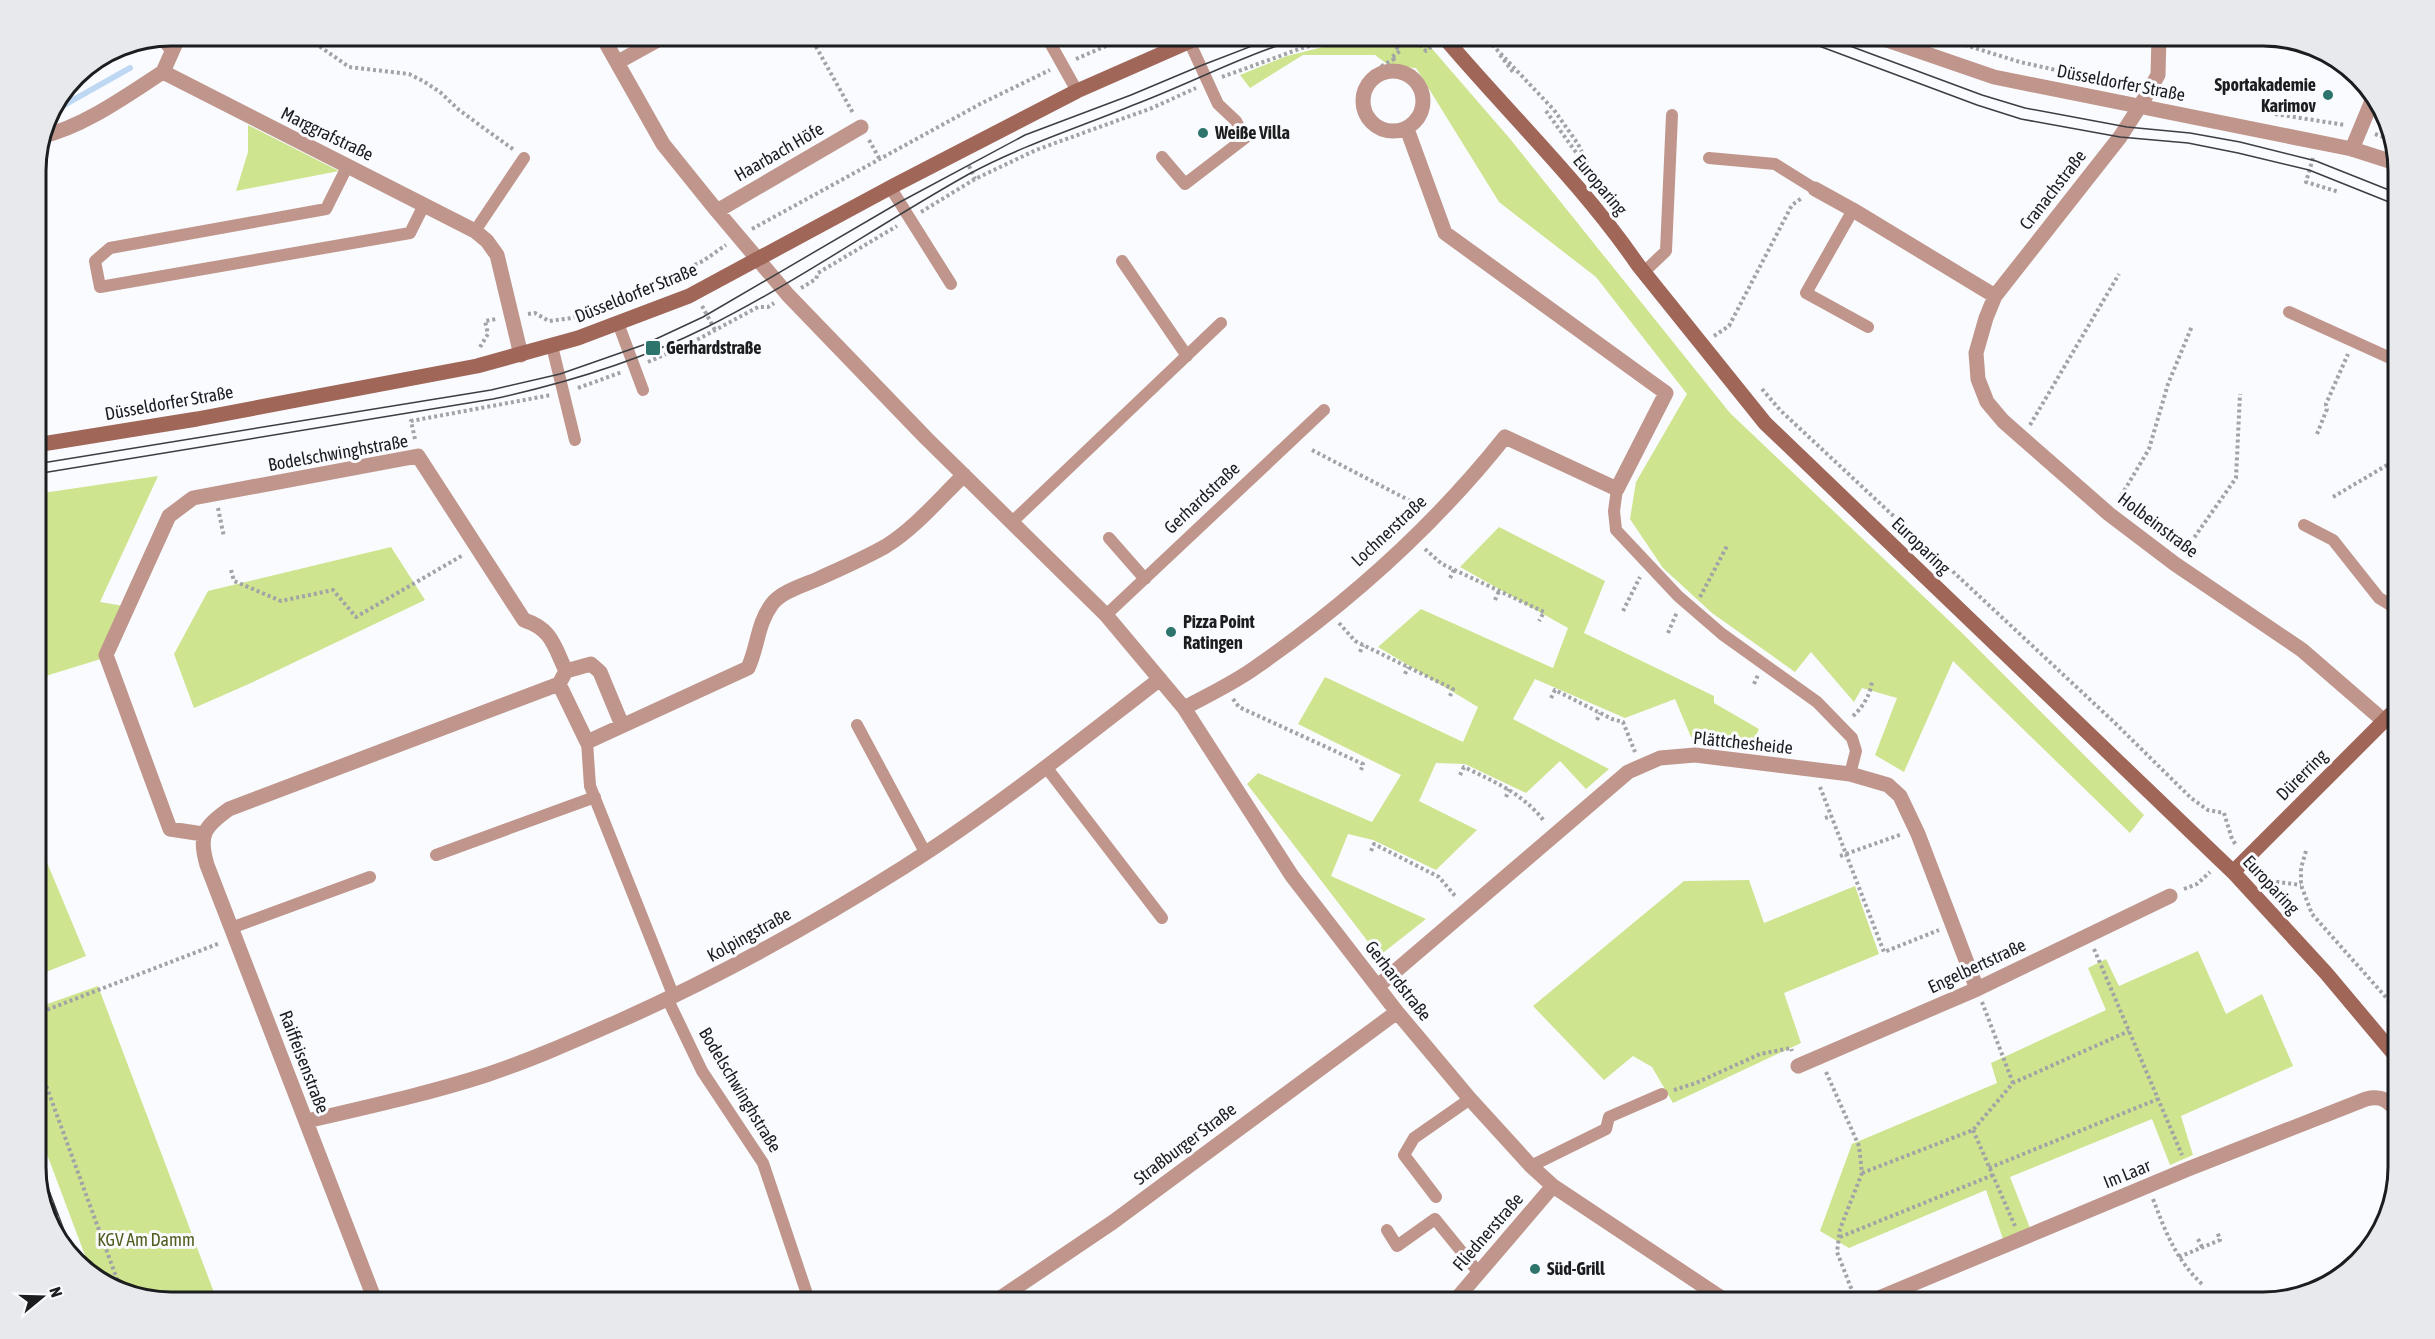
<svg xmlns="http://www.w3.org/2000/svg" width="2435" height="1339" font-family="'Asap Condensed',sans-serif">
  <rect width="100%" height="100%" fill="#f9fbff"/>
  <path fill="#cfe48f" d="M 1367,36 L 1421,36 L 1511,140 L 1730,413 L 1960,631 L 2144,815 L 2130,833 L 1953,661 L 1904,772 L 1875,755 L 1897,698 L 1862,688 L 1854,702 L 1811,652 L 1795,672 L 1712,613 L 1663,568 L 1630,519 L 1636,482 L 1687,394 L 1596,277 L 1499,202 L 1416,68 L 1391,67 L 1375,55 L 1303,55 L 1250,88 L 1240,75 L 1287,56 Z
    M 248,125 L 339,171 L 236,191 L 248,152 Z
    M 158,476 L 100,602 L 124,606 L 104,658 L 36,679 L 36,494 Z
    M 1499,527 L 1605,581 L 1584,633 L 1714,696 L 1714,703 L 1759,729 L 1752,744 L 1691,737 L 1675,699 L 1625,718 L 1535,679 L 1513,719 L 1609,769 L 1586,789 L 1560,761 L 1526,793 L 1465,764 L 1436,763 L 1419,801 L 1477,830 L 1436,870 L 1373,840 L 1348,834 L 1331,876 L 1426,919 L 1379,956 L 1247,784 L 1258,773 L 1372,822 L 1401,775 L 1298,724 L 1325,677 L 1463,742 L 1478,707 L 1378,647 L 1421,609 L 1553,668 L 1568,628 L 1460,567 Z
    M 391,547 L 425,600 L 251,683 L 194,708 L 174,654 L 208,591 Z
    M 36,836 L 86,956 L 36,976 Z
    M 1749,880 L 1764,923 L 1855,886 L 1879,954 L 1784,993 L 1801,1043 L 1673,1103 L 1652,1067 L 1633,1056 L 1604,1080 L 1533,1006 L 1684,881 Z
    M 2198,951 L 2226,1014 L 2262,994 L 2293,1066 L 2181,1116 L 2193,1155 L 2170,1165 L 2152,1119 L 2010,1177 L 2030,1228 L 2003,1239 L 1986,1190 L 1849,1248 L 1820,1231 L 1852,1144 L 1997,1083 L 1991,1063 L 2106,1010 L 2088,968 L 2106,959 L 2119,986 Z
    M 98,986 L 218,1303 L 171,1303 L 104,1285 L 92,1274 L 36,1125 L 36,1008 Z"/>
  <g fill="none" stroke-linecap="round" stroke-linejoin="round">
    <path stroke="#bed8f3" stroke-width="6" d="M 50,113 L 130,68"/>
    <path stroke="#a1a3a6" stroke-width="4" stroke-dasharray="3 3" stroke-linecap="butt" d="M 305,36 L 349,67 L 409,74 L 423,81 L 440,92 L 459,110 L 514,150
      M 810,36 L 853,113
      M 1412,36 L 1426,51 L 1432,46
      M 1484,36 L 1554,110 L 1578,144 L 1592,173 L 1599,183
      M 1936,36 L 2020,62 L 2056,70
      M 1500,55 L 1513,72
      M 1076,59 L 1129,36
      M 1385,72 L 1382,66 L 1394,59 L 1392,57 L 1400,51 L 1397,48 L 1404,42 L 1402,39 L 1405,36
      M 1222,77 L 1302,48 L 1352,36
      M 1546,111 L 1586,166
      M 2275,114 L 2345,125
      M 2375,134 L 2392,140
      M 869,140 L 879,158
      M 2313,158 L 2306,182 L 2339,192
      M 969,166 L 975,179
      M 921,212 L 975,179 L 1036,150 L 1152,108 L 1196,88
      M 752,229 L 982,103 L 1050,70
      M 801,288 L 816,279 L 818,273 L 897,226
      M 702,306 L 715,330
      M 528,314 L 535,313 L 549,321 L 572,318 L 626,297 L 703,261 L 726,245
      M 1714,336 L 1729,326 L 1792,205 L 1802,198
      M 480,347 L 488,334 L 485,321 L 496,319
      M 648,362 L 693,342 L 758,307 L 768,307 L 774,303
      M 578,388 L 622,372
      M 1762,389 L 1780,410 L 2115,723 L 2191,798 L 2208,810 L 2224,813 L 2232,839 L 2236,845
      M 2030,425 L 2119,274
      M 2317,434 L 2327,409 L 2326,404 L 2348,354
      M 415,439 L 411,421 L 551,395
      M 1312,450 L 1422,507
      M 2333,497 L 2394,461 L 2399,452
      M 2118,501 L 2149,449 L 2168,384 L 2192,326
      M 218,508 L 224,537
      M 1425,549 L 1442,564 L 1544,612 L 1539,621
      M 2184,552 L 2236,478 L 2240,394
      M 231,570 L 234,581 L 281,601 L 333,590 L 356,617 L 463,555
      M 1450,578 L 1454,570
      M 1700,597 L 1727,546
      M 1495,600 L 1499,591
      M 1623,611 L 1640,577
      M 1339,623 L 1355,641 L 1363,645 L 1453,689 L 1450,696
      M 1668,633 L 1677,612
      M 1360,652 L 1363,645
      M 1405,674 L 1408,667
      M 1754,684 L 1758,675
      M 1551,698 L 1555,690 L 1612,719 L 1623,722 L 1635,752
      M 1233,699 L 1239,707 L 1363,764 L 1361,770
      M 1853,716 C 1863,707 1871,694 1872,680
      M 1597,720 L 1600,713
      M 1460,775 L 1464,767 C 1497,783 1522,793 1545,822
      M 1820,787 L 1846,854 L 1902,834
      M 1506,797 L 1509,789
      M 1825,818 L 1831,816
      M 1371,851 L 1374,844 L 1439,877 L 1456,897
      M 2306,851 L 2301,868 L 2301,885 L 2312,914 L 2399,1012
      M 1840,856 L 1846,854 L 1884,952 L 1939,930
      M 2258,868 L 2270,881 L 2301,885
      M 2184,889 L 2197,884 L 2210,872
      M 2094,949 L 2182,1155
      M 1982,1002 L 2013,1083
      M 36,1014 L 220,943
      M 36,1058 L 121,1290
      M 1826,1072 L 1859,1146 L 1862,1173 L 1840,1229 L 1837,1252 L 1853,1293
      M 1674,1090 L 1696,1083 L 1760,1054 L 1791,1048 L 1792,1051
      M 1973,1130 L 2015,1226
      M 1989,1168 L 2158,1099
      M 1862,1173 L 1973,1130 L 2013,1083 L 2129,1031
      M 2153,1199 C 2166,1233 2176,1260 2203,1285
      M 1840,1237 L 1993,1175
      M 2198,1239 L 2202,1247
      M 2179,1257 L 2220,1240 L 2217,1231"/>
    <path stroke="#c0968c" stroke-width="12" d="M 1057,36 L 1049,41 L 1077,91
      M 160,38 L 172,51
      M 1162,157 L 1185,184 L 1245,138 L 1236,121 L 1218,104 L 1189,41
      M 1709,158 L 1775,164 L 1815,189
      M 348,165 L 326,209 L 110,248 L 95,261 L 100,287 L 410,233 L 424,205
      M 890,187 L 951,284
      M 1853,210 L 1806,293 L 1868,327
      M 475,231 L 524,158
      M 1122,261 L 1187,356
      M 1644,272 L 1666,251 L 1672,115
      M 2289,312 L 2399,362
      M 618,323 L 643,390
      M 552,346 L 575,440
      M 1617,489 L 1614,511 L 1616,530 L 1678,596 L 1722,634 L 1817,702 L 1852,738 L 1856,751 L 1850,774
      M 1012,522 L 1221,323
      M 2304,525 L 2333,540 L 2379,598 L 2399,610
      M 1109,538 L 1145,579
      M 1106,615 L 1324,410
      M 857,725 L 925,852
      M 587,742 L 590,786 L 674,997
      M 1046,767 L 1162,918
      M 436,855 L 595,797
      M 231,928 L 370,877
      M 668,1000 L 702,1071 L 763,1163 L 810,1303
      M 1531,1166 L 1606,1129 L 1609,1117 L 1662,1094
      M 1436,1197 L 1404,1155 L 1414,1138 L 1470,1099
      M 1387,1230 L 1397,1246 L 1435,1219 L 1479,1273"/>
    <path stroke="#c0968c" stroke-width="15" d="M 602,36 L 663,144 L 717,211 L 788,295 L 926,438 L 1106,615 L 1184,708 L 1292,876 L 1397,1012 L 1470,1099 L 1531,1166 L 1553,1186 L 1729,1303
      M 2159,36 L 2158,75 L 2140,106 L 2120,137 L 1995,296 L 1986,318 L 1976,353 L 1978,379 L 1987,402 L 2003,421 L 2109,514 L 2175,564 L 2302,650 L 2384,721
      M 618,62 L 665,36
      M1363 101a30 30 0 1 1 60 0a30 30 0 1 1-60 0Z
      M 163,72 L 475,231 L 487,241 L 497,255 L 521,355
      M 163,72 L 179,36
      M 43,136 C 85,126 127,95 163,72
      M 2352,149 L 2374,96
      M 1815,189 L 1853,210 L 1995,296
      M 717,211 L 861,127
      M 566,671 L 591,664 L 600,672 L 622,725
      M 1184,708 C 1208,695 1234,683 1256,667 C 1348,603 1435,525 1505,437 L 1617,489 L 1666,393 L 1445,233 L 1407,129
      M 203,834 L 170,829 L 106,655 L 169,516 L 193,498 L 418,456 L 524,620 C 552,629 554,646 566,671 L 559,684 L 587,742 L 748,668 C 758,647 757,624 772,604 C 782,591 805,585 820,578 C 842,568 865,558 886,546 C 915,528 939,499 964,475
      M 1378,986 L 1628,772 L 1660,758 L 1695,755 L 1850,774 L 1888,785 L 1900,796 L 1918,834 L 1977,989
      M 1798,1066 L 1977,989 L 2170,896
      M 307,1121 C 367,1107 427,1094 486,1075 C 531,1060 574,1041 617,1022 C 717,978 812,925 904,867 C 993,811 1077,743 1160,679
      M 376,1303 L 207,865 C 198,835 204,827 229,809 L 559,684
      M 993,1303 L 1113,1222 L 1397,1012
      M 1453,1303 L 1553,1186
      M 1867,1303 L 2188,1169 L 2366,1099 C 2382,1095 2389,1101 2399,1114"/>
    <path stroke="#c0968c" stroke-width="15" d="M 1875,36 L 1994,77 L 2352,149 L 2399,164"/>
    <path stroke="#a06658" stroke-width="15" d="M 1443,36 C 1507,112 1581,182 1638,265 L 1765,423 L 2233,872 L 2326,973 L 2399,1060
      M 36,445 L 197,419 L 477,366 L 578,338 L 689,296 L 895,185 L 1077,91 L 1202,36
      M 2233,872 L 2399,706"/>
    <path stroke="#3c3e41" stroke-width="1.5" d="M 1784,36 L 1811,43 L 1977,105 L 2021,119 L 2120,137 L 2188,143 L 2238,153 L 2309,170 L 2399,206
      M 1823,36 L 1982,95 L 2025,108 L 2127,127 L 2190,133 L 2240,142 L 2316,161 L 2399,194
      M 36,464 L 491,390 L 560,374 L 643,345 L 703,317 L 900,202 L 1025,135 L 1131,95 L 1200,66 L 1278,36
      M 36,474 L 493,399 C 567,383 639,361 707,327 C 797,282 881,223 969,174 C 1023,145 1080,127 1136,104 C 1194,82 1249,52 1309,36"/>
    <defs>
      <path id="rail" d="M 36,1164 L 70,1254"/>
    </defs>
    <use href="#rail" stroke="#3c3e41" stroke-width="7"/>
    <use href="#rail" stroke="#f9fbff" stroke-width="4.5" stroke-dasharray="14" stroke-linecap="butt"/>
  </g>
  <g fill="#2d746c" stroke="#f9fbff" stroke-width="2">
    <circle cx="2328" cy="95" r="6"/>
    <circle cx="1203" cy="133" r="6"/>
    <rect x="645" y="340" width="16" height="16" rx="3"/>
    <circle cx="1171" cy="632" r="6"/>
    <circle cx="1535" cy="1269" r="6"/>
  </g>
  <g text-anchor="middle" stroke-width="6" stroke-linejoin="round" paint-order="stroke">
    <g font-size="18" fill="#1b1d1f" stroke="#f9fbff">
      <text transform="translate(2121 83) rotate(11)" y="6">Düsseldorfer Straße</text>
      <text transform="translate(327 134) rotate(26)" y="6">Marggrafstraße</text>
      <text transform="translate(779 152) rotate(-30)" y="6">Haarbach Höfe</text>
      <text transform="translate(1600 185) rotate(50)" y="6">Europaring</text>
      <text transform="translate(2053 190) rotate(-52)" y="6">Cranachstraße</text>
      <text transform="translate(636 293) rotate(-22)" y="6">Düsseldorfer Straße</text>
      <text transform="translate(169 403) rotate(-10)" y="6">Düsseldorfer Straße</text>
      <text transform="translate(338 453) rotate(-10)" y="6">Bodelschwinghstraße</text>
      <text transform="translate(1202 498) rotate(-43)" y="6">Gerhardstraße</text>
      <text transform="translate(2158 525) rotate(37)" y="6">Holbeinstraße</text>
      <text transform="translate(1389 531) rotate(-43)" y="6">Lochnerstraße</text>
      <text transform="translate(1921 546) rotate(44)" y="6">Europaring</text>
      <text transform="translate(1743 743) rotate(6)" y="6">Plättchesheide</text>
      <text transform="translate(2302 775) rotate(-45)" y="6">Dürerring</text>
      <text transform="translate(2271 885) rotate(47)" y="6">Europaring</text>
      <text transform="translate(749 935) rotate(-29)" y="6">Kolpingstraße</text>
      <text transform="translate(1977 966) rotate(-25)" y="6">Engelbertstraße</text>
      <text transform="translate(1398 981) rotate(52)" y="6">Gerhardstraße</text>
      <text transform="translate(304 1062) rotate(69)" y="6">Raiffeisenstraße</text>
      <text transform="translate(740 1090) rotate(59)" y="6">Bodelschwinghstraße</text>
      <text transform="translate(1185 1144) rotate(-37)" y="6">Straßburger Straße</text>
      <text transform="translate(2127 1174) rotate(-22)" y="6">Im Laar</text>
      <text transform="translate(1488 1232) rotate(-49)" y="6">Fliednerstraße</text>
    </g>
    <g font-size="18" font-weight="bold" fill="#1b1d1f" stroke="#f9fbff" text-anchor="start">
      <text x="2316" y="91" text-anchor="end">Sportakademie<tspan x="2316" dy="21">Karimov</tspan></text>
      <text x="1215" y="139">Weiße Villa</text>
      <text x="666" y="354">Gerhardstraße</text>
      <text x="1183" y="628">Pizza Point<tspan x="1183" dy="21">Ratingen</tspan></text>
      <text x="1547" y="1275">Süd-Grill</text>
    </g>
    <g font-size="18" fill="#525e20" stroke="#f9fbff">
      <text x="146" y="1246">KGV Am Damm</text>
    </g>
  </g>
  <path d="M0 0H2435V1339H0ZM171 46H2263A125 125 0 0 1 2388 171V1167A125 125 0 0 1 2263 1292H171A125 125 0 0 1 46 1167V171A125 125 0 0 1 171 46Z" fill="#e7e9ed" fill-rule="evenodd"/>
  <path fill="none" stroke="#1b1d1f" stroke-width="3" d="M171 46H2263A125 125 0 0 1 2388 171V1167A125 125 0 0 1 2263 1292H171A125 125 0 0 1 46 1167V171A125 125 0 0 1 171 46Z"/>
  <g transform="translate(42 1297) rotate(71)" stroke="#f9fbff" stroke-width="4.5" paint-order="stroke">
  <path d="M0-4.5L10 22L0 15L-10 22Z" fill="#1b1d1f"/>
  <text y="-9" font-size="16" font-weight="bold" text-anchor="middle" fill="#1b1d1f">N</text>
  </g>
</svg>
